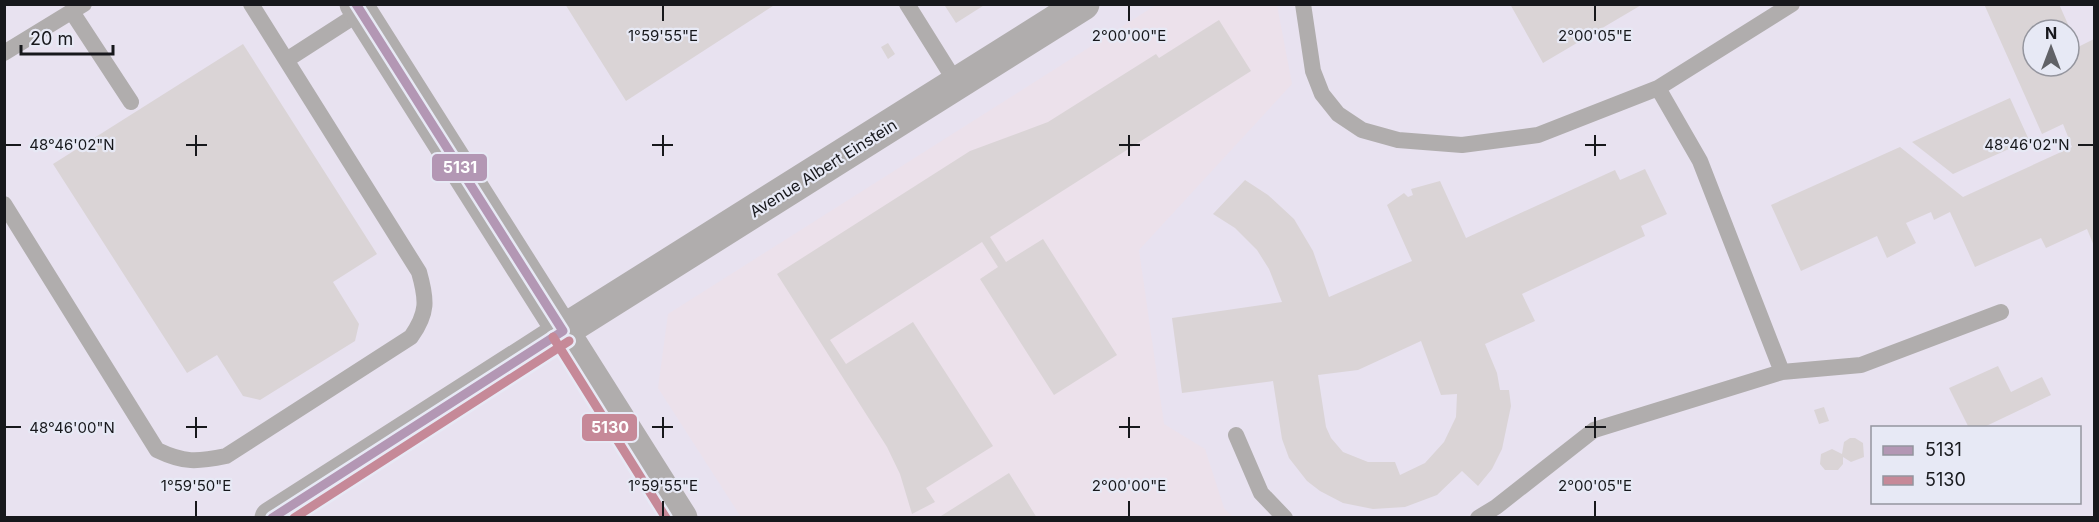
<svg xmlns="http://www.w3.org/2000/svg" width="2099" height="522" font-family="Inter,sans-serif">
  <rect width="100%" height="100%" fill="#eaebf2"/>
  <path fill="#e8e2f0" fill-rule="evenodd" d="M 4,5 L 2094,5 L 2094,517 L 5,517 ZM 2033,30 L 2069,30 L 2069,66 L 2033,66 ZM 1872,428 L 2080,428 L 2080,502 L 1872,502 Z"/>
  <path fill="#ece1eb" d="M 1156,5 L 1277,5 L 1292,84 L 1139,250 L 1164,424 L 1205,449 L 1224,508 L 1233,517 L 741,517 L 658,388 L 668,314 Z"/>
  <path fill="#dad4d6" fill-rule="evenodd" d="M 565,4 L 776,4 L 626,101 Z
    M 947,4 L 986,4 L 956,23 L 945,6 Z
    M 1510,4 L 1643,4 L 1543,63 Z
    M 1984,4 L 2059,4 L 2078,47 L 2094,39 L 2094,246 L 2087,229 L 2046,248 L 2041,238 L 1975,267 L 1950,212 L 1934,220 L 1931,212 L 1906,223 L 1916,243 L 1887,258 L 1877,236 L 1801,271 L 1771,205 L 1900,147 L 1963,197 L 2072,147 L 2063,124 L 2042,134 ZM 2033,30 L 2069,30 L 2069,66 L 2033,66 Z
    M 1219,20 L 1251,71 L 990,237 L 1006,262 L 1043,239 L 1117,355 L 1054,395 L 980,279 L 998,267 L 982,242 L 830,340 L 846,364 L 913,322 L 993,446 L 926,488 L 935,502 L 912,514 L 900,474 L 887,447 L 777,274 L 970,151 L 1048,122 L 1156,54 L 1159,58 Z
    M 888,43 L 895,54 L 888,59 L 881,47 Z
    M 243,44 L 377,254 L 333,282 L 359,324 L 355,341 L 260,400 L 243,396 L 217,355 L 187,373 L 53,164 Z
    M 2010,98 L 2029,140 L 1953,174 L 1912,142 Z
    M 1645,169 L 1667,214 L 1641,226 L 1645,236 L 1522,294 L 1535,321 L 1485,344 L 1497,373 L 1500,390 L 1509,390 L 1511,406 L 1502,449 L 1492,469 L 1478,486 L 1462,471 L 1437,495 L 1405,507 L 1373,509 L 1343,503 L 1320,491 L 1307,481 L 1289,458 L 1282,439 L 1273,381 L 1182,393 L 1172,318 L 1282,302 L 1269,269 L 1257,250 L 1235,228 L 1213,214 L 1245,180 L 1268,195 L 1294,219 L 1313,251 L 1329,297 L 1412,261 L 1387,205 L 1404,193 L 1408,197 L 1413,195 L 1411,189 L 1440,181 L 1466,238 L 1615,170 L 1620,180 ZM 1421,341 L 1441,395 L 1457,394 L 1456,417 L 1444,442 L 1425,463 L 1400,475 L 1395,462 L 1368,462 L 1343,452 L 1331,438 L 1326,427 L 1318,375 L 1358,370 Z
    M 1998,366 L 2011,392 L 2042,377 L 2051,395 L 1982,428 L 1969,428 L 1949,388 Z
    M 1824,407 L 1829,421 L 1819,424 L 1814,410 Z
    M 1850,438 L 1855,438 L 1863,443 L 1864,457 L 1851,462 L 1843,457 L 1843,464 L 1838,470 L 1825,470 L 1820,464 L 1821,454 L 1832,449 L 1842,454 L 1844,442 Z
    M 1009,473 L 1037,518 L 942,518 L 941,516 Z"/>
  <g fill="none" stroke-linecap="round" stroke-linejoin="round">
    <path stroke="#b0adad" stroke-width="16" d="M 907,4 L 957,84
      M 1303,4 L 1313,71 L 1322,94 L 1338,114 L 1362,130 L 1398,140 L 1462,145 L 1538,135 L 1658,88 L 1792,4
      M 72,12 L 131,102
      M 4,53 L 84,4
      M 288,59 L 361,12
      M 4,204 L 157,450 C 184,463 197,462 226,456 L 411,337 C 428,313 427,300 419,272 L 251,4
      M 1782,372 L 1861,365 L 2001,312
      M 1236,435 L 1261,493 L 1285,518
      M 1478,518 L 1496,507 L 1594,430 L 1782,372 L 1700,161 L 1658,88"/>
    <path stroke="#b0adad" stroke-width="33" d="M 356,4 L 681,518
      M 271,518 L 563,331 L 1083,4"/>
    <defs>
      <path id="bus-1" d="M 356,4 L 563,331
        M 272,518 L 563,331"/>
      <path id="bus-2" d="M 553,337 L 666,518
        M 294,518 L 569,341"/>
    </defs>
    <use href="#bus-1" stroke="#e7e9f5" stroke-width="14"/>
    <use href="#bus-2" stroke="#e7e9f5" stroke-width="14"/>
    <use href="#bus-1" stroke="#b397b4" stroke-width="9"/>
    <use href="#bus-2" stroke="#c68998" stroke-width="9"/>
  </g>
  <path fill="none" stroke="#17181c" stroke-width="2" d="M 663,6 L 663,21M 1129,6 L 1129,21M 1595,6 L 1595,21M 196,135 L 196,156M 663,135 L 663,156M 1129,135 L 1129,156M 1595,135 L 1595,156M 6,145 L 21,145M 186,145 L 207,145M 652,145 L 673,145M 1119,145 L 1140,145M 1585,145 L 1606,145M 2078,145 L 2093,145M 196,417 L 196,438M 663,417 L 663,438M 1129,417 L 1129,438M 1595,417 L 1595,438M 6,427 L 21,427M 186,427 L 207,427M 652,427 L 673,427M 1119,427 L 1140,427M 1585,427 L 1606,427M 196,501 L 196,516M 663,501 L 663,516M 1129,501 L 1129,516M 1595,501 L 1595,516"/>
  <g text-anchor="middle" stroke-width="4.5" stroke-linejoin="round" paint-order="stroke">
    <g font-size="16" fill="#17181c" stroke="#e7e9f5">
      <text transform="translate(823 168) rotate(-32)" y="6">Avenue Albert Einstein</text>
    </g>
  </g>
  <g font-size="15" text-anchor="middle" fill="#17181c" stroke="#e7e9f5" stroke-width="4.5" stroke-linejoin="round" paint-order="stroke">
    <text x="663" y="41">1°59'55"E</text>
    <text x="1129" y="41">2°00'00"E</text>
    <text x="1595" y="41">2°00'05"E</text>
    <text x="72" y="150">48°46'02"N</text>
    <text x="2027" y="150">48°46'02"N</text>
    <text x="72" y="433">48°46'00"N</text>
    <text x="196" y="491">1°59'50"E</text>
    <text x="663" y="491">1°59'55"E</text>
    <text x="1129" y="491">2°00'00"E</text>
    <text x="1595" y="491">2°00'05"E</text>
  </g>
  <g stroke="#e7e9f5" stroke-width="2">
    <rect x="431" y="153" width="57" height="29" rx="6" fill="#b397b4"/>
    <rect x="581" y="413" width="57" height="29" rx="6" fill="#c68998"/>
  </g>
  <g font-size="16" text-anchor="middle" font-weight="bold" fill="#fff">
    <text x="460" y="173">5131</text>
    <text x="610" y="433">5130</text>
  </g>
  <rect width="2099" height="522" fill="none" stroke="#17181c" stroke-width="12"/>
  <rect x="1871" y="426" width="210" height="78" fill="#e7e9f5" stroke="#94959e" stroke-width="1.5"/>
  <rect x="1883" y="446" width="30" height="9" fill="#b397b4" stroke="#94959e" stroke-width="1.5"/>
  <text x="1925" y="456" font-size="18" fill="#17181c">5131</text>
  <rect x="1883" y="476" width="30" height="9" fill="#c68998" stroke="#94959e" stroke-width="1.5"/>
  <text x="1925" y="486" font-size="18" fill="#17181c">5130</text>
  <g transform="translate(2051 48)"><circle r="28" fill="#e7e9f5" stroke="#94959e" stroke-width="1.5"/>
  <path d="M0-4.5L10 22L0 15L-10 22Z" fill="#616267"/>
  <text y="-9" font-size="16" font-weight="bold" text-anchor="middle" fill="#17181c">N</text>
  </g>
  <path d="M21 45v9h92v-9" fill="none" stroke="#17181c" stroke-width="3"/>
  <text x="30" y="45" font-size="18" fill="#17181c" stroke="#e7e9f5" stroke-width="4.5" paint-order="stroke">20 m</text>
</svg>
